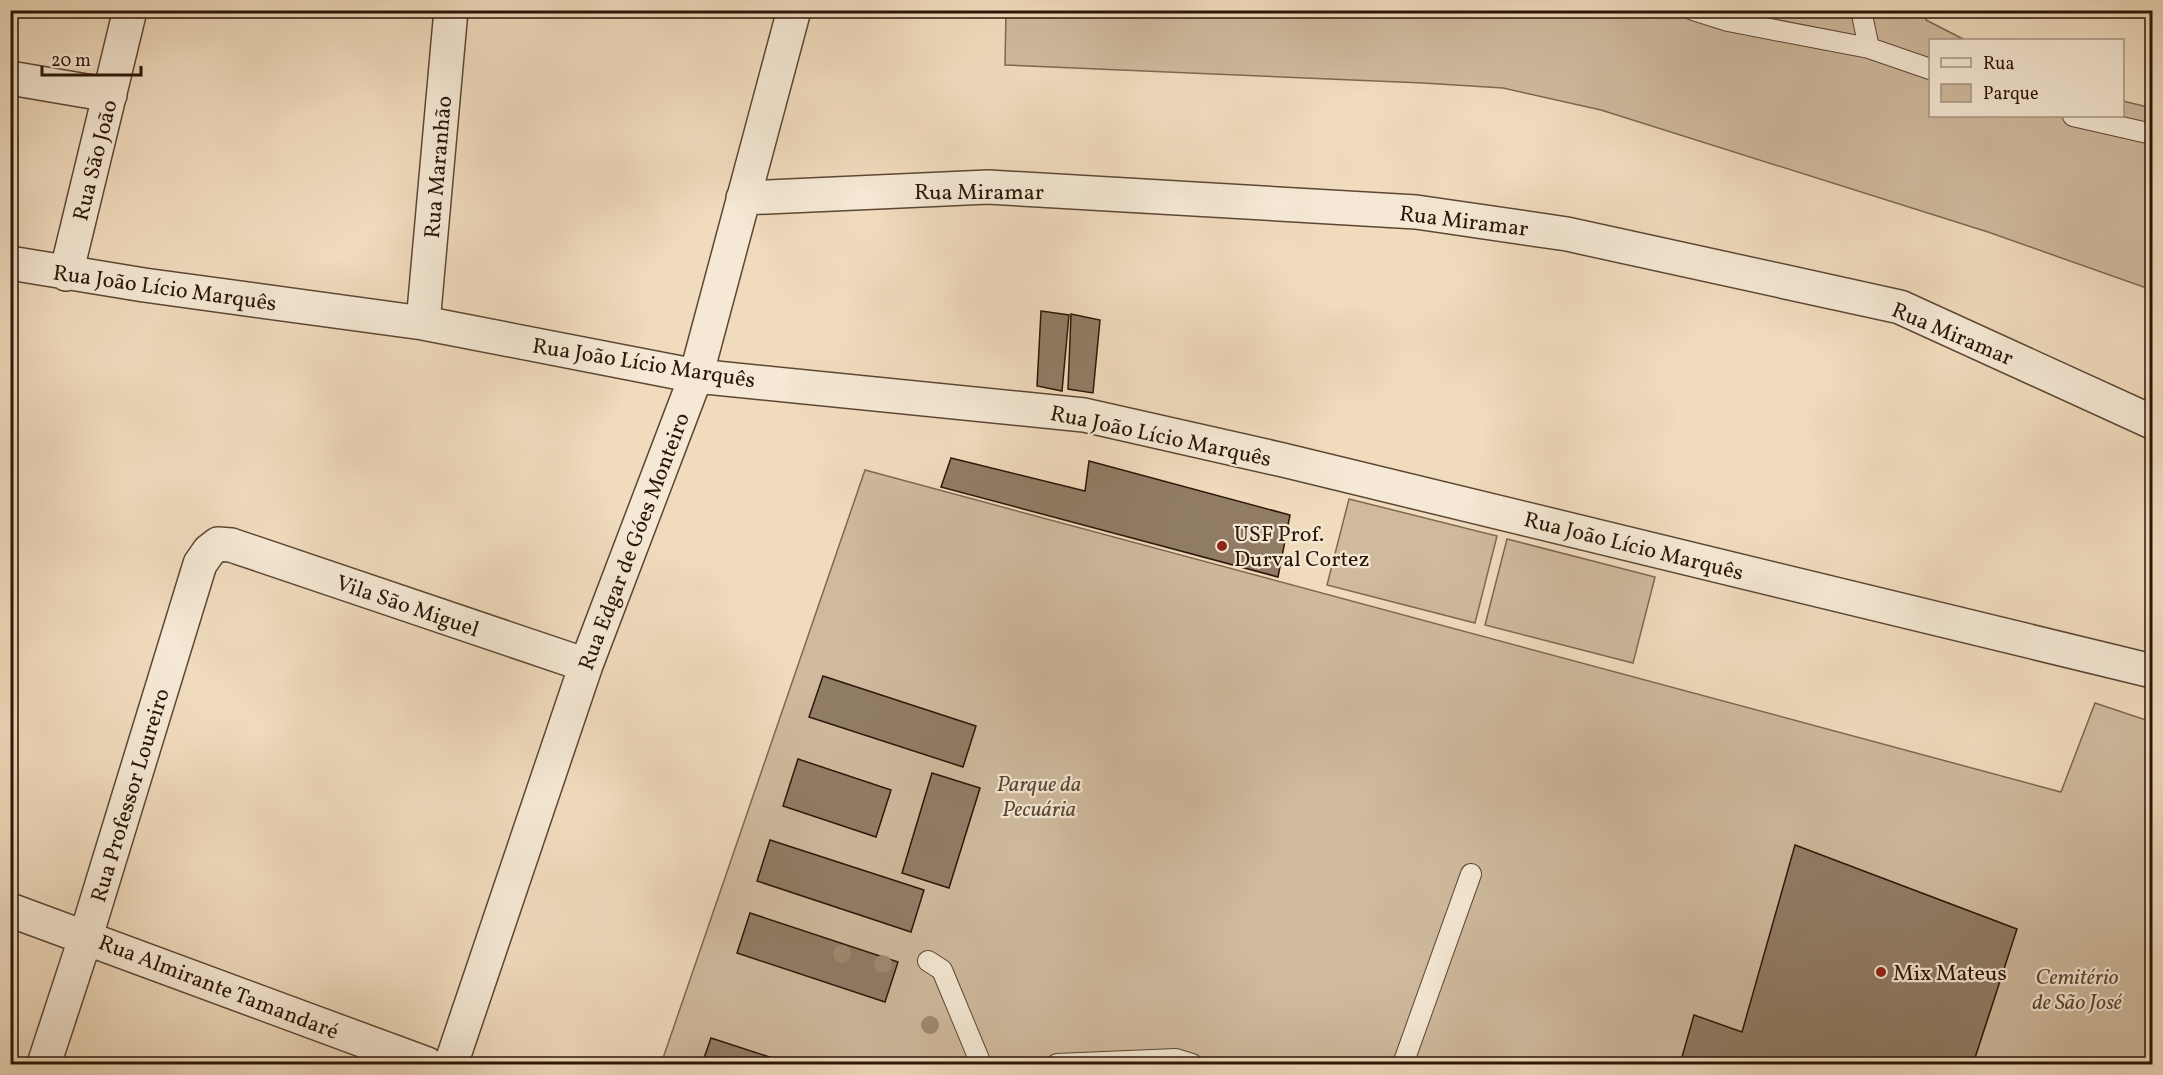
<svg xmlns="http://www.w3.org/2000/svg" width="2163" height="1075" font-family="Vollkorn,serif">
  <rect width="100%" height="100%" fill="#f0dbbd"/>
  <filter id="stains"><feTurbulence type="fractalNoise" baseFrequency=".00333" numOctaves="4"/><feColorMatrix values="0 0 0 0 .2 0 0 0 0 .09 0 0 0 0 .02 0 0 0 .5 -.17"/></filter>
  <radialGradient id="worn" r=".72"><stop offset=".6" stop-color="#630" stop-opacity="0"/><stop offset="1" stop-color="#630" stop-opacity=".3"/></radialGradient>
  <path fill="#cfba9e" stroke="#7d6852" stroke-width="1.5" d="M 1006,11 L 1927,11 L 1926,20 L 1965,40 L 1930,40 L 1930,116 L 2122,116 L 2123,101 L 2152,108 L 2152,290 L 1988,232 L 1601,110 L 1503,88 L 1423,83 L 1005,65 Z
    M 865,470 L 2061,792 L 2095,703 L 2152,722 L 2152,1064 L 661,1064 Z
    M 1349,499 L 1497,536 L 1475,623 L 1327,585 Z
    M 1507,539 L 1655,577 L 1633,663 L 1485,625 Z"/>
  <path fill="#917c66" stroke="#2b1607" stroke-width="1.5" d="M 1041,311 L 1069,315 L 1062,391 L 1037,386 Z
    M 1071,314 L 1100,320 L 1093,393 L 1068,389 Z
    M 951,458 L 1085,491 L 1089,461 L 1290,515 L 1278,577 L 941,487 Z
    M 823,676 L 976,726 L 963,767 L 809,717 Z
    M 798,759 L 891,790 L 876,837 L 783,806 Z
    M 932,773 L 980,788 L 949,888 L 902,873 Z
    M 770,840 L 924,890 L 911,932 L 757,881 Z
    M 1795,845 L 2017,929 L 1973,1064 L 1680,1064 L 1694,1015 L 1742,1032 Z
    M 750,913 L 898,962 L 885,1002 L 737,953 Z
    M 711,1038 L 791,1064 L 702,1064 Z"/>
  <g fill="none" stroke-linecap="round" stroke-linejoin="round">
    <defs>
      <path id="lane" d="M 1693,10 L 1728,21 L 1869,48 L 1930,69
        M 1861,10 L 1869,48
        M 2073,116 L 2152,134
        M 928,961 L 942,970 L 981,1064
        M 1057,1064 L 1176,1059 L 1192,1064
        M 1403,1064 L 1471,874"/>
      <path id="street" d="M 10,78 L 110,95
        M 743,198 L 988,187 L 1416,212 L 1567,234 L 1900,307 L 2152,422
        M 10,263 L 144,285 L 423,323 L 696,376 L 1084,415 L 1283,460 L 2152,671
        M 66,274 L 130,10
        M 423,323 L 451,10
        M 10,910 L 427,1064
        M 44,1064 L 86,936 L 200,564 L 209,551 L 218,544 L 231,545 L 586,665
        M 451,1064 L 586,665 L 696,376 L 794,10"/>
    </defs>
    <use href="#lane" stroke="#5c4734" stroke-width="22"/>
    <use href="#street" stroke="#5c4734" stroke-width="36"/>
    <use href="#lane" stroke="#f5e8d4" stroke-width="20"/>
    <use href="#street" stroke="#f5e8d4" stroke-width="33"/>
  </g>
  <g fill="#9f8a72">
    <circle cx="842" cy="954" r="9"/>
    <circle cx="883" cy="964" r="9"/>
    <circle cx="930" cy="1025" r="9"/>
  </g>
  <g fill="#8f2418" stroke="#f5e8d4" stroke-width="2">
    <circle cx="1222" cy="546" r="6"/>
    <circle cx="1881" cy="972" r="6"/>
  </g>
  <g text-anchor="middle" stroke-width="4.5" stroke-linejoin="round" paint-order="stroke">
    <g font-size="22" fill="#2b1607" stroke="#f5e8d4">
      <text transform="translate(94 160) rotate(-76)" y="8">Rua São João</text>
      <text transform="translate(437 167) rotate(-85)" y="8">Rua Maranhão</text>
      <text x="979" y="199">Rua Miramar</text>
      <text transform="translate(1464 220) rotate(7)" y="8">Rua Miramar</text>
      <text transform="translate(165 287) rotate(8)" y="8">Rua João Lício Marquês</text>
      <text transform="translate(1953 333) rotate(23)" y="8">Rua Miramar</text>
      <text transform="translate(644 362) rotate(9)" y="8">Rua João Lício Marquês</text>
      <text transform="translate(1161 435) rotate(12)" y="8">Rua João Lício Marquês</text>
      <text transform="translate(633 541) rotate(-69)" y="8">Rua Edgar de Góes Monteiro</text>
      <text transform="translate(1634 545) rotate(14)" y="8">Rua João Lício Marquês</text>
      <text transform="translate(408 605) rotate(19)" y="8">Vila São Miguel</text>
      <text transform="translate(129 795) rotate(-73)" y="8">Rua Professor Loureiro</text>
      <text transform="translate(219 986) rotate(21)" y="8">Rua Almirante Tamandaré</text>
    </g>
    <g font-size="22" fill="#2b1607" stroke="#f5e8d4" text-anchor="start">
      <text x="1234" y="541">USF Prof.<tspan x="1234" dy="25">Durval Cortez</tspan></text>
      <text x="1893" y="980">Mix Mateus</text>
    </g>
    <g font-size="22" font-style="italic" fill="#5c4734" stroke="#f5e8d4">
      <text x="1039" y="791">Parque da<tspan x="1039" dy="25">Pecuária</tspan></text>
      <text x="2077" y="984">Cemitério<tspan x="2077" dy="25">de São José</tspan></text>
    </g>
  </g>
  <rect width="2163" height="1075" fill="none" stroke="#f0dbbd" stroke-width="36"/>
  <rect x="12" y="12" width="2139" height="1051" fill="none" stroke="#2b1607" stroke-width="3"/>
  <rect x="18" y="18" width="2127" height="1039" fill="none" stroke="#2b1607" stroke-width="1.5"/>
  <rect x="1929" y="39" width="195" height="78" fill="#f5e8d4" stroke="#a49482" stroke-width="1.5"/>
  <rect x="1941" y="58" width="30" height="9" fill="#f5e8d4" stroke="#a49482" stroke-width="1.5"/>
  <text x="1983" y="69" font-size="18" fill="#2b1607">Rua</text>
  <rect x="1941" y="84" width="30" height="18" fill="#cfba9e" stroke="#a49482" stroke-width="1.5"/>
  <text x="1983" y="99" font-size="18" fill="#2b1607">Parque</text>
  <path d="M42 66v9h99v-9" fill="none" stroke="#2b1607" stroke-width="3"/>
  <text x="51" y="66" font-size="18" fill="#2b1607" stroke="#f5e8d4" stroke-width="4.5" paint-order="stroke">20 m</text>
  <rect width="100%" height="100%" filter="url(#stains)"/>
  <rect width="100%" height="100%" fill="url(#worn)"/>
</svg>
